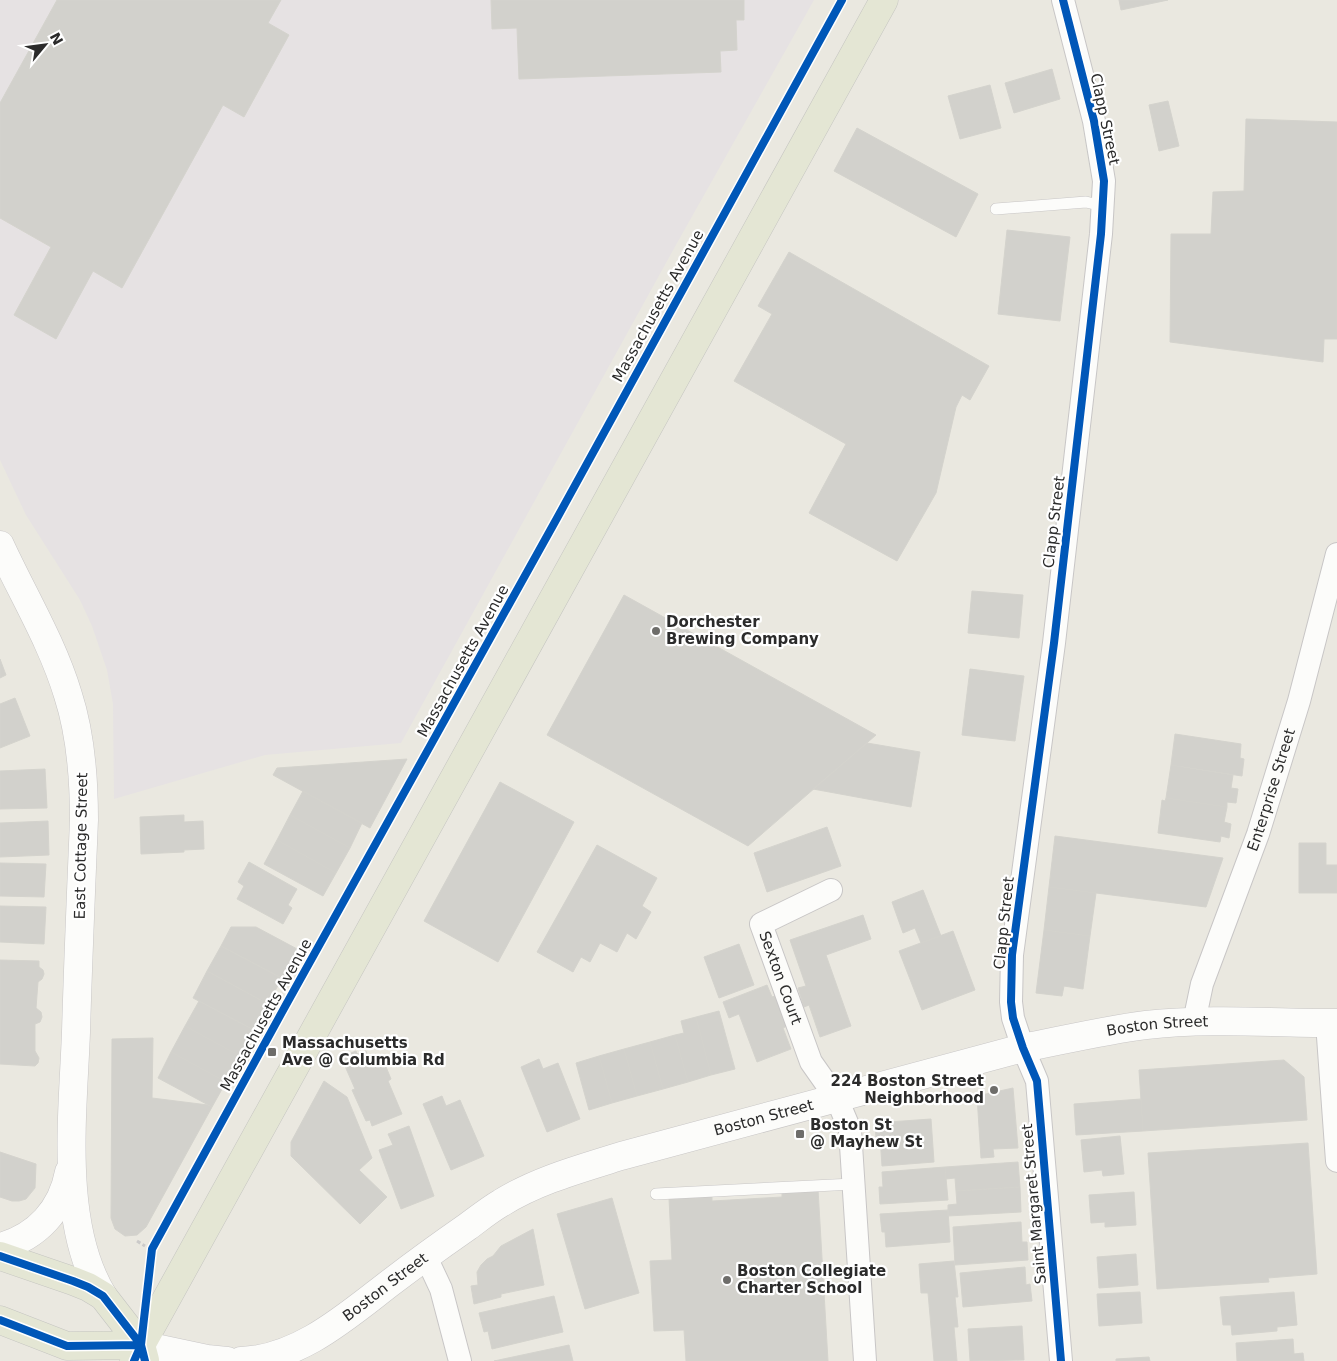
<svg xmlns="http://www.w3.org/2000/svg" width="1337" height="1361" font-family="'DejaVu Sans',sans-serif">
  <rect width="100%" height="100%" fill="#eae8e0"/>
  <path fill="#e6e2e3" d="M 0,0 L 814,0 L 677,243 L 401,743 L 265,755 L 114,799 L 113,704 L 107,670 L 92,626 L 80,600 L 26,515 L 0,460 Z"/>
  <path fill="#d2d1cc" stroke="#d4d3cd" d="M 57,0 L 281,0 L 268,23 L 289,35 L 244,117 L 223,105 L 122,288 L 93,271 L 56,339 L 14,315 L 51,247 L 0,218 L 0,103 Z
    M 491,0 L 744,0 L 744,20 L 736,20 L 737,50 L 720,51 L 721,72 L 519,79 L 517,28 L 492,29 Z
    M 1119,0 L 1168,0 L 1121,10 Z
    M 1052,69 L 1060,99 L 1014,113 L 1005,83 Z
    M 990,85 L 1001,128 L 960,139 L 948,96 Z
    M 1168,101 L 1179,146 L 1159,151 L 1149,105 Z
    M 1246,119 L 1337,122 L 1337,339 L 1324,339 L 1323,362 L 1170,342 L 1171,234 L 1211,234 L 1213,192 L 1244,191 Z
    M 857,128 L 978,194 L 956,237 L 834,171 Z
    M 1007,230 L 1070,237 L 1060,321 L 998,314 Z
    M 789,252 L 989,366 L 970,400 L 962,395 L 956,407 L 936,493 L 897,561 L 809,513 L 846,444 L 734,381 L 772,314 L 758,306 Z
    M 972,591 L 1023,595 L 1019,638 L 968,633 Z
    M 624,595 L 876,735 L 748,846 L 547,735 Z
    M 0,659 L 6,675 L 0,678 Z
    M 970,669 L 1024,676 L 1015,741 L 962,735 Z
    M 15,698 L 30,736 L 0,748 L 0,704 Z
    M 1175,734 L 1241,744 L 1240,758 L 1244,759 L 1242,776 L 1171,765 Z
    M 867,743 L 920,752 L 911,807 L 813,789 Z
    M 407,759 L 370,828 L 273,775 L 277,768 Z
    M 1171,765 L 1233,775 L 1231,788 L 1238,789 L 1236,803 L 1227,802 L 1227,807 L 1166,798 Z
    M 45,769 L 47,808 L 0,809 L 0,771 Z
    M 500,782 L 574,822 L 498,962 L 424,921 Z
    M 303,791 L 362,823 L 350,848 L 290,815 Z
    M 1166,798 L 1227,807 L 1224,822 L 1231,824 L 1229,838 L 1221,836 L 1220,842 L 1158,833 L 1162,800 L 1165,801 Z
    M 184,815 L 184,822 L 203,821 L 204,849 L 184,850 L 184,852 L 141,854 L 140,817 Z
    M 290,815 L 350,848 L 336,873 L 277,840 Z
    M 48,821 L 49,855 L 0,857 L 0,823 Z
    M 827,827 L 841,866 L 767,892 L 754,853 Z
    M 1055,836 L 1223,858 L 1206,907 L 1049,887 Z
    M 277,840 L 336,873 L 323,896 L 264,864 Z
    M 1299,843 L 1326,843 L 1326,865 L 1337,865 L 1337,893 L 1299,893 Z
    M 597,845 L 657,878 L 642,906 L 651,912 L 636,939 L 627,933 L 617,952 L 600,943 L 590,962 L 581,957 L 573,972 L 537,952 Z
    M 249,862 L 297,889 L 288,905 L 292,908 L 283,924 L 237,899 L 244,886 L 238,882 Z
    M 0,863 L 46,864 L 44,897 L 0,896 Z
    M 1049,887 L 1096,893 L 1090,936 L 1044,930 Z
    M 923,890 L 941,936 L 921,943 L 915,928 L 903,933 L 892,902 Z
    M 0,906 L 46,907 L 44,944 L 0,942 Z
    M 863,915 L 871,939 L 826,955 L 851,1026 L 820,1037 L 809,1005 L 804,1007 L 798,988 L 806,986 L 790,940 Z
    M 231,927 L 256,927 L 299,950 L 283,979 L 221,946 Z
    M 1044,930 L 1090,936 L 1083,989 L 1064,986 L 1062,996 L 1036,993 Z
    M 953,931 L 975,990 L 922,1010 L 899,951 Z
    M 739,944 L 754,985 L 719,998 L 704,957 Z
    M 221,946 L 282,978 L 268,1004 L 207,971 Z
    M 0,960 L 39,961 L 39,967 L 43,970 L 44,974 L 42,979 L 38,982 L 36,1008 L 41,1012 L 42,1017 L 40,1022 L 35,1024 L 35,1051 L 39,1058 L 38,1063 L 35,1066 L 0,1064 Z
    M 207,971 L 268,1004 L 254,1030 L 193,998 Z
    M 767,985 L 772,997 L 775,996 L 787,1026 L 783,1028 L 791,1049 L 757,1062 L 739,1014 L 729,1018 L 723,1002 Z
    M 199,1001 L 254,1030 L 240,1056 L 185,1026 Z
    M 719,1011 L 735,1069 L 711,1075 L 696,1017 Z
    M 696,1017 L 711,1075 L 688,1082 L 675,1035 L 684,1033 L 681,1021 Z
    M 185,1026 L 240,1056 L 226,1082 L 171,1052 Z
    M 675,1035 L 688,1082 L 663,1089 L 650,1042 Z
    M 153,1038 L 152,1098 L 208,1105 L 212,1107 L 146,1227 L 137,1235 L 125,1236 L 115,1229 L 111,1218 L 112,1039 Z
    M 650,1042 L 663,1089 L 637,1096 L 624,1049 Z
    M 624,1049 L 637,1096 L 612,1103 L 599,1056 Z
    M 356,1051 L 357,1054 L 366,1051 L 372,1067 L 384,1062 L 391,1079 L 388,1081 L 402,1114 L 372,1126 L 370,1120 L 366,1121 L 352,1090 L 355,1089 L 341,1057 Z
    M 171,1052 L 226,1082 L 212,1107 L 158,1078 Z
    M 599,1056 L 612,1103 L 589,1110 L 576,1063 Z
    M 539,1059 L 543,1069 L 558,1063 L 580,1119 L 547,1132 L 521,1067 Z
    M 1284,1060 L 1304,1077 L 1307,1120 L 1143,1131 L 1139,1070 Z
    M 324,1081 L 347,1097 L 372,1158 L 359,1170 L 387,1197 L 360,1224 L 291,1156 L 291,1142 Z
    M 1013,1088 L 1018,1148 L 993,1149 L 994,1157 L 981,1158 L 977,1096 Z
    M 442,1096 L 446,1106 L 460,1100 L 484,1156 L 451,1170 L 423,1104 Z
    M 1141,1099 L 1143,1131 L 1076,1135 L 1074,1104 Z
    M 931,1119 L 934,1162 L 882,1166 L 880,1137 L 876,1138 L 875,1123 Z
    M 409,1126 L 434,1196 L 401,1209 L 379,1150 L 393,1145 L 388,1134 Z
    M 1120,1136 L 1124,1174 L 1103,1176 L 1102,1170 L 1084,1172 L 1081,1140 Z
    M 1308,1143 L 1317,1274 L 1268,1278 L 1269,1282 L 1157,1289 L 1148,1153 Z
    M 0,1152 L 36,1164 L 35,1188 L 26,1199 L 19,1201 L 12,1201 L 0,1197 Z
    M 1018,1162 L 1020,1187 L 956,1191 L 955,1178 L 946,1179 L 945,1167 Z
    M 945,1167 L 948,1200 L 880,1204 L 879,1187 L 883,1187 L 882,1172 Z
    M 1020,1187 L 1021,1212 L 948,1216 L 948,1205 L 957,1204 L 956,1191 Z
    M 818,1189 L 828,1361 L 686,1361 L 684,1330 L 654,1331 L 650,1261 L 672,1260 L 669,1198 L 712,1195 L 712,1201 L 782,1197 L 782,1191 Z
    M 1134,1192 L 1136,1225 L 1105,1227 L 1105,1222 L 1091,1223 L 1089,1195 Z
    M 612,1198 L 639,1293 L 585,1309 L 557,1214 Z
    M 948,1210 L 950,1242 L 886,1247 L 885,1232 L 882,1232 L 880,1214 Z
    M 1021,1222 L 1022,1242 L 1027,1242 L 1028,1260 L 955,1265 L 953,1227 Z
    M 533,1229 L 544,1285 L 501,1294 L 501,1297 L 474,1304 L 471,1286 L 478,1285 L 477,1272 L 481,1265 L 487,1259 L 493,1256 L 501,1246 Z
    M 1136,1254 L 1138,1285 L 1099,1288 L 1097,1257 Z
    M 954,1261 L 958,1297 L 955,1297 L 958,1327 L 954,1327 L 957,1361 L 934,1361 L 928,1293 L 921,1293 L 919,1264 Z
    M 1025,1267 L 1026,1285 L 1030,1284 L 1032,1301 L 963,1307 L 960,1273 Z
    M 1140,1292 L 1142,1323 L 1099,1326 L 1097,1294 Z
    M 1294,1292 L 1297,1325 L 1277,1327 L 1277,1331 L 1232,1335 L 1231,1325 L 1223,1325 L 1220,1297 Z
    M 554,1296 L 563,1332 L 492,1349 L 488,1331 L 484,1332 L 479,1313 Z
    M 1022,1326 L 1024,1360 L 970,1361 L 968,1329 Z
    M 1293,1339 L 1294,1354 L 1303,1353 L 1304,1361 L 1237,1361 L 1236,1343 Z
    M 569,1345 L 573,1361 L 494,1361 Z
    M 1149,1357 L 1150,1361 L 1116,1361 L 1116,1359 Z"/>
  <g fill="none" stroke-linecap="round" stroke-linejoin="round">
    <defs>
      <path id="lane" d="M 996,209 L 1086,202 L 1103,206
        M 656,1194 L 853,1184"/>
      <g id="street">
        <path id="s1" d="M 831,890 L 761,924 L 811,1062 L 837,1099 L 850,1130 L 865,1361"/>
        <path id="s2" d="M 1194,1022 L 1202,984 L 1258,834 L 1299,701 L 1337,554"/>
        <path d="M 1327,1023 L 1337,1161"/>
        <path d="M 426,1257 L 441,1289 L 460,1361"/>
        <path d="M 1061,1361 L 1037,1081 L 1023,1048 L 1013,1018 L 1011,1002 L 1012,955 L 1054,643 L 1101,234 L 1104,181 L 1094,121 L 1063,0"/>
      </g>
      <g id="secondary">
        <path d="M 0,545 C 23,595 52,642 68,695 C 81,735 84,778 84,820 C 81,891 78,961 76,1032 C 73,1114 59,1224 103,1296"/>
        <path d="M 0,1247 C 37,1237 62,1210 69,1172"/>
        <path d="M 141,1345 L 207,1359 L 227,1361"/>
        <path id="s3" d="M 241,1361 C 299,1359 347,1316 390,1283 C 415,1264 441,1245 467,1227 C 478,1219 489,1210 501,1203 C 538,1180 580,1169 621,1156 L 1023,1048 C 1064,1040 1105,1030 1146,1025 C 1210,1018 1274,1023 1337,1023"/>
      </g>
      <path id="primary" d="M 0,1256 L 73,1281 L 88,1287 L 103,1296 L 141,1345 L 145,1360
        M 0,1320 L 67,1346 L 141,1345
        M 134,1361 L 141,1345 L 884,0"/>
    </defs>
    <use href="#lane" stroke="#c8c6c6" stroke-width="12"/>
    <use href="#street" stroke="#c8c6c6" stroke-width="24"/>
    <use href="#secondary" stroke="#c8c6c6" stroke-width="29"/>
    <use href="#primary" stroke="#c5c5c1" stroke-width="29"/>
    <path stroke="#cbcac9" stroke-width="3" stroke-dasharray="4 2.5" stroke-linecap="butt" d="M 137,1241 L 145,1246"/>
    <use href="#lane" stroke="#fcfcfa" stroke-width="11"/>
    <use href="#street" stroke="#fcfcfa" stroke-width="22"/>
    <use href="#secondary" stroke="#fcfcfa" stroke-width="28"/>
    <use href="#primary" stroke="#e4e6d4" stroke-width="28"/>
    <defs>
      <path id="cycleway" d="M 0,1256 L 73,1281 L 88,1287 L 103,1296 L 141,1345 L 145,1361
        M 0,1320 L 67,1346 L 141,1345
        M 134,1361 L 141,1345 L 152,1249 L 287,1003 L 556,520 L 842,0
        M 1061,1361 L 1037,1081 L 1023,1048 L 1013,1018 L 1011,1002 L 1012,955 L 1054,643 L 1101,234 L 1104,181 L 1094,121 L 1063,0"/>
    </defs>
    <use href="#cycleway" stroke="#fff" stroke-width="11"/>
    <use href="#cycleway" stroke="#0057b8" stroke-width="8"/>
  </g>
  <g fill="#6e6d6a" stroke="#fff" stroke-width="2">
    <circle cx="656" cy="631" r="5"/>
    <rect x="267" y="1047" width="10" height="10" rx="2.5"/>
    <circle cx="994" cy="1090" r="5"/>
    <rect x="795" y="1129" width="10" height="10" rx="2.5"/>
    <circle cx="727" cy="1280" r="5"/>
  </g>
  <g text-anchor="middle" stroke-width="4.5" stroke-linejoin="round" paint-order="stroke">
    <g font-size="15" fill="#2b2b2b" stroke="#fff">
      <text transform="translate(1105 119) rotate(78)" y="5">Clapp Street</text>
      <text transform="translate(658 306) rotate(-61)" y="5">Massachusetts Avenue</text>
      <text transform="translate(1054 522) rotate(-83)" y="5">Clapp Street</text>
      <text transform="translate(463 661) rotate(-61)" y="5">Massachusetts Avenue</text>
      <text dy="5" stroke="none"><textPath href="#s2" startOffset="245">Enterprise Street</textPath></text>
      <text transform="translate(81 846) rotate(-89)" y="5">East Cottage Street</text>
      <text transform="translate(1004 923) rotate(-84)" y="5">Clapp Street</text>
      <text dy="5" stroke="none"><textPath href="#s1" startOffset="135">Sexton Court</textPath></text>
      <text transform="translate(266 1015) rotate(-61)" y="5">Massachusetts Avenue</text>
      <text dy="5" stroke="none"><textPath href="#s3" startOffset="990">Boston Street</textPath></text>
      <text dy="5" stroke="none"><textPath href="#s3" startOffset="585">Boston Street</textPath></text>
      <text transform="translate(1034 1204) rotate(-95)" y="5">Saint Margaret Street</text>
      <text dy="5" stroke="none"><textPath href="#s3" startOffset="165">Boston Street</textPath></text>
    </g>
    <g font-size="15" font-weight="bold" fill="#2b2b2b" stroke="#fff" text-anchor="start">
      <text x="666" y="627">Dorchester<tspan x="666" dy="17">Brewing Company</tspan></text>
      <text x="282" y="1048">Massachusetts<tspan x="282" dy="17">Ave @ Columbia Rd</tspan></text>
      <text x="984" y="1086" text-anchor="end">224 Boston Street<tspan x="984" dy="17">Neighborhood</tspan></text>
      <text x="810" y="1130">Boston St<tspan x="810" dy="17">@ Mayhew St</tspan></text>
      <text x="737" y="1276">Boston Collegiate<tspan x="737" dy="17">Charter School</tspan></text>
    </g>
  </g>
  <g transform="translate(45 45) rotate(61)" stroke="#ffffff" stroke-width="4" paint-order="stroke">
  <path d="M0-4L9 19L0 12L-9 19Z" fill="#2b2b2b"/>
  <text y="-8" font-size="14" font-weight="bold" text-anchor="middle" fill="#2b2b2b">N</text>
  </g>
</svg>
